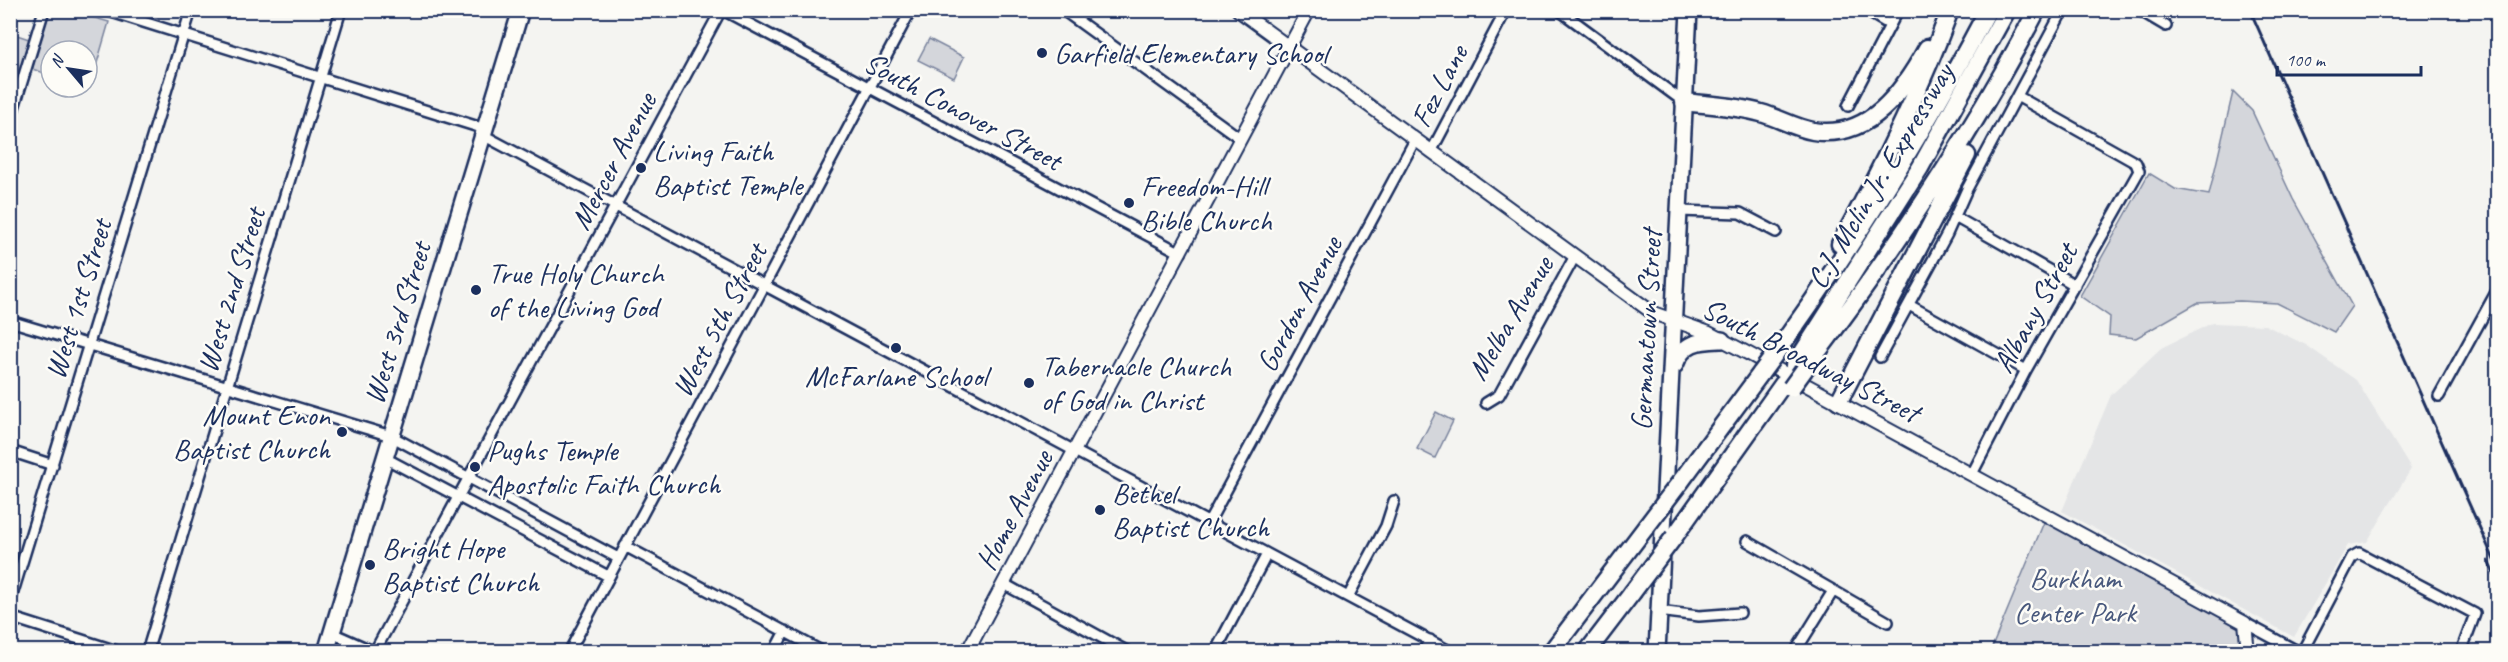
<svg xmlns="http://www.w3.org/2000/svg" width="2508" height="662" font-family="Caveat,sans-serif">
  <rect width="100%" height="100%" fill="#f4f4f1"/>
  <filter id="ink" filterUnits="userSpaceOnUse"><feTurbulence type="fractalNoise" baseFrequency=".0167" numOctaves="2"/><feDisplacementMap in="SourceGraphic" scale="12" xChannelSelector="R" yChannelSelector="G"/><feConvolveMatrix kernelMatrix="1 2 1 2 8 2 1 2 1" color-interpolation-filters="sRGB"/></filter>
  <g filter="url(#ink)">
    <path fill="#e4e5e6" d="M 2212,323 L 2265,325 L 2306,345 L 2356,380 L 2411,469 L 2367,542 L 2348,545 L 2294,637 L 2062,511 L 2111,395 L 2161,348 Z"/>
    <path fill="#d4d6db" stroke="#78829c" stroke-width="1.5" d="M 50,10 L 71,11 L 109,22 L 90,87 L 87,86 L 87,51 L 51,51 L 51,75 L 32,69 Z
      M 11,33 L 35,41 L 11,121 Z
      M 929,39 L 964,57 L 954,78 L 918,60 Z
      M 2233,92 L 2252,111 L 2293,199 L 2352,306 L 2334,332 L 2277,303 L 2240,301 L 2197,303 L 2136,338 L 2109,335 L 2110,317 L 2080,296 L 2149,173 L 2175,189 L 2209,195 Z
      M 1436,412 L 1453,421 L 1435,458 L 1417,449 Z
      M 2047,515 L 2245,623 L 2248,652 L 1990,652 Z"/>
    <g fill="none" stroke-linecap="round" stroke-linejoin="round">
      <defs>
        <path id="minor" d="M 105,10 L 485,129
          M 723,10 L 1181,253
          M 1063,10 L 1241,139
          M 1559,10 L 1684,102
          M 1865,10 L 1890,25
          M 2139,10 L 2166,26
          M 1848,106 L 1898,10
          M 10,121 L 44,10
          M 483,135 L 1451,652
          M 1431,152 L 1506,10
          M 1679,211 L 1740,213 L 1776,232
          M 1955,217 L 2075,285
          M 1909,305 L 2026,370
          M 10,321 L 391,436 L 618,558
          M 1880,357 L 1947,234 L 1967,189 L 2063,10
          M 2439,396 L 2498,289
          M 1486,403 L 1499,395 L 1575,256
          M 10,451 L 53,465
          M 385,458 L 608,576
          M 1972,474 L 2026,370 L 2139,171 L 2136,163 L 2017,96
          M 1209,522 L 1415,140
          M 1747,541 L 1888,622
          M 625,546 L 823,652
          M 1004,584 L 1128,652
          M 1348,597 L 1386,526 L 1394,501
          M 10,602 L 191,10
          M 1658,611 L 1699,616 L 1740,613
          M 10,617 L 120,652
          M 2245,623 L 2299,652
          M 332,633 L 375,652
          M 375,651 L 721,10
          M 147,652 L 341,10
          M 569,652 L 911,10
          M 774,652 L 785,631
          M 1215,652 L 1267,554
          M 1423,652 L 1430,640
          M 1795,652 L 1833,591
          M 2302,652 L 2352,557 L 2359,553 L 2475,614 L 2461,652"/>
        <path id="tertiary" d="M 1238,10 L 1653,313 L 1709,333 L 1751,355 L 2245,623 L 2248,652
          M 967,652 L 1309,10"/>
        <path id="primary" d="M 1675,365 C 1684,341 1699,341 1722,340
          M 326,652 L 521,10
          M 1657,652 L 1689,10"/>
        <path id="motorway" d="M 1684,102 C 1710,105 1737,106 1761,113 C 1779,118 1795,128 1813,131 C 1869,140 1903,92 1927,48
          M 1840,244 C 1882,168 1920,92 1950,10
          M 1775,354 C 1855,244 1925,130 1988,10
          M 1794,366 L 1920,168 L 2007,10
          M 1804,370 C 1891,256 1970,138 2037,10
          M 1839,401 L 1967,155
          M 1681,481 L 1761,373
          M 1674,537 L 1783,384
          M 1551,652 L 1646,527
          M 1587,652 L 1632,593"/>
      </defs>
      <use href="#minor" stroke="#1b2f5e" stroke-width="14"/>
      <use href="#tertiary" stroke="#1b2f5e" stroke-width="16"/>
      <use href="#primary" stroke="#1b2f5e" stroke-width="20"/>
      <use href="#motorway" stroke="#1b2f5e" stroke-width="21"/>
      <use href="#minor" stroke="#fdfcf7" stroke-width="9"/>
      <use href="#tertiary" stroke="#fdfcf7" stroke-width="12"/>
      <use href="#primary" stroke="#fdfcf7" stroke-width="15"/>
      <use href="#motorway" stroke="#fdfcf7" stroke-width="16"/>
      <path stroke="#1b2f5e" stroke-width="3" d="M 2250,10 L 2498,569
        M 2488,561 L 2498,583"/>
      <defs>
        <path id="motorway-bridge" d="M 1761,373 L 1775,354
          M 1791,388 L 1804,370
          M 1646,527 L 1681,481
          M 1632,593 L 1674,537"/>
      </defs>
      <use href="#motorway-bridge" stroke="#1b2f5e" stroke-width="21" stroke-linecap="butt"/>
      <use href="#motorway-bridge" stroke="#fdfcf7" stroke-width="16"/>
    </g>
  </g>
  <g fill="#1b2f5e" stroke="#fdfcf7" stroke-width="2">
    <circle cx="1042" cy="53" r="6"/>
    <circle cx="641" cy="168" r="6"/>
    <circle cx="1129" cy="203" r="6"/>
    <circle cx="476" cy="290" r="6"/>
    <circle cx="896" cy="348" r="6"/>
    <circle cx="1029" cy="383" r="6"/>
    <circle cx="342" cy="432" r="6"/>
    <circle cx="475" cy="467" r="6"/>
    <circle cx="1100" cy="510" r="6"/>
    <circle cx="370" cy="565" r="6"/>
  </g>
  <g text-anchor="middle" stroke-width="5" stroke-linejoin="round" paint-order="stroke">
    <g font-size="30" fill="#1b2f5e" stroke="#fdfcf7" text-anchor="start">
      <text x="1054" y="63">Garfield Elementary School</text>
      <text x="653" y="161">Living Faith<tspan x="653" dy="34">Baptist Temple</tspan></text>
      <text x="1141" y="196">Freedom-Hill<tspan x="1141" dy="34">Bible Church</tspan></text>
      <text x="488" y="283">True Holy Church<tspan x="488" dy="34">of the Living God</tspan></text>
      <text x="1041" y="376">Tabernacle Church<tspan x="1041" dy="34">of God in Christ</tspan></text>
      <text x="896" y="386" text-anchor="middle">McFarlane School</text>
      <text x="330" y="425" text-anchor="end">Mount Enon<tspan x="330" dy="34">Baptist Church</tspan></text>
      <text x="487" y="460">Pughs Temple<tspan x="487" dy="34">Apostolic Faith Church</tspan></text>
      <text x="1112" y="503">Bethel<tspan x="1112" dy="34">Baptist Church</tspan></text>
      <text x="382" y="558">Bright Hope<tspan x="382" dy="34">Baptist Church</tspan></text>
    </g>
    <g font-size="30" fill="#1b2f5e" stroke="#fdfcf7">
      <text transform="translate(1439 86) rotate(-62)" y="10">Fez Lane</text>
      <text transform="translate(963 111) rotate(28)" y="10">South Conover Street</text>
      <text transform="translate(613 161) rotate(-62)" y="10">Mercer Avenue</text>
      <text transform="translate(1880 176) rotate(-59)" y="10">C.J. Mclin Jr. Expressway</text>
      <text transform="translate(231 290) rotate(-73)" y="10">West 2nd Street</text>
      <text transform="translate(78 299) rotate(-73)" y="10">West 1st Street</text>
      <text transform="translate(1299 304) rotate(-62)" y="10">Gordon Avenue</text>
      <text transform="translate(2035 308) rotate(-61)" y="10">Albany Street</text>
      <text transform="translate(1510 318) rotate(-59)" y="10">Melba Avenue</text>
      <text transform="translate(719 320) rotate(-62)" y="10">West 5th Street</text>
      <text transform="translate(397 323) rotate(-73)" y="10">West 3rd Street</text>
      <text transform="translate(1646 330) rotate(-87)" y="10">Germantown Street</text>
      <text transform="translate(1811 360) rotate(27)" y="10">South Broadway Street</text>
      <text transform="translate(1014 510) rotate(-62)" y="10">Home Avenue</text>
    </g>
    <g font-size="30" fill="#49597d" stroke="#fdfcf7">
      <text x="2075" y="588">Burkham<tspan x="2075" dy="34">Center Park</tspan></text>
    </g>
  </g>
  <rect width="2508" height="662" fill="none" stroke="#fdfcf7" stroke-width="36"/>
  <rect x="18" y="18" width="2472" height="626" fill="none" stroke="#1b2f5e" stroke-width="2" filter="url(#ink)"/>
  <g transform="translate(69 69) rotate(299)"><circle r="28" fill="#fdfcf7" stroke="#a3aaba" stroke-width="1.5"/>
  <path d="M0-4.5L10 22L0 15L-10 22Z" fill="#1b2f5e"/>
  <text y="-9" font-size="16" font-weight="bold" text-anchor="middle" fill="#1b2f5e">N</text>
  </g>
  <path d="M2277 66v9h144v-9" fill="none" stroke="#1b2f5e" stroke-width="3"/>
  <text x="2286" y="66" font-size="18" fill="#1b2f5e" stroke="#fdfcf7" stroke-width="4.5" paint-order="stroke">100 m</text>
</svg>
